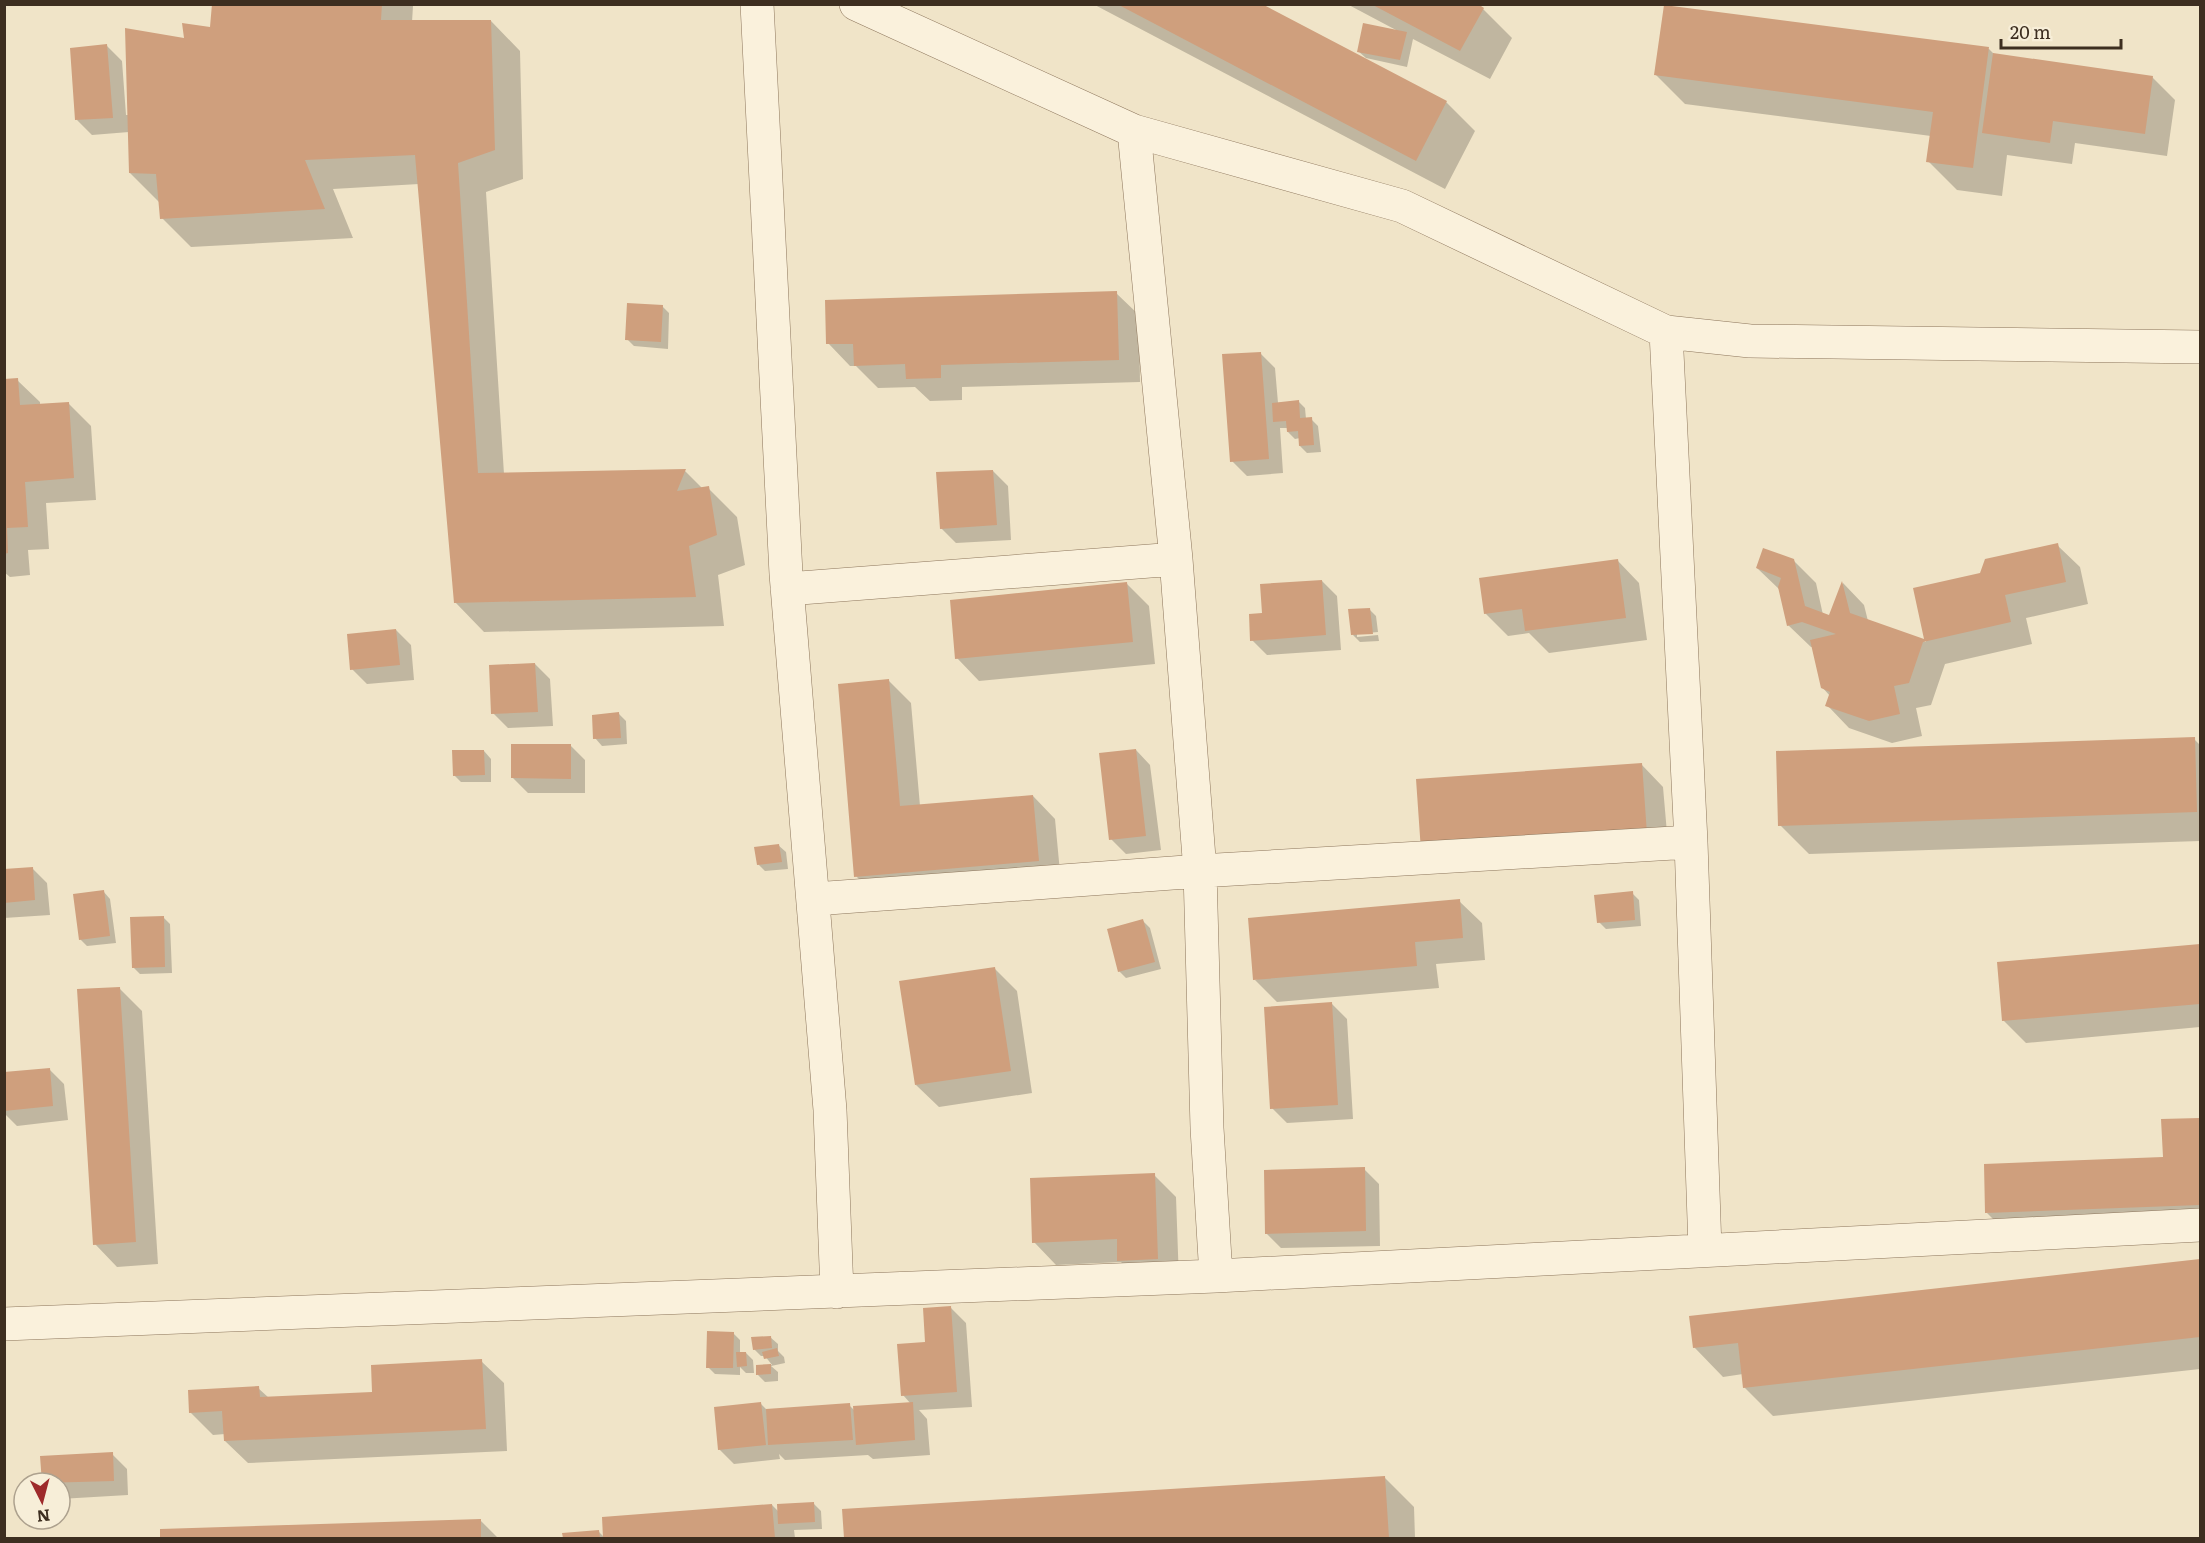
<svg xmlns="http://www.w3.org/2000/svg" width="2205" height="1543" font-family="Literata,serif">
  <rect width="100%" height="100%" fill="#f0e4c8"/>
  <path fill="#0003" d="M 214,4 L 411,4 L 413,6 L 412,22 L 491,21 L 520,51 L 523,179 L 486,192 L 504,474 L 685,471 L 703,489 L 708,488 L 737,517 L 745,565 L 718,575 L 724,626 L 484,632 L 455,602 L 419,184 L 333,189 L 353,238 L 191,247 L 162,218 L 159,202 L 130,173 L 129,132 L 92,135 L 77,120 L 107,46 L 122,61 L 126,115 L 129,115 L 185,39 L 212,29 Z
    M 1093,4 L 1259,4 L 1446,102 L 1475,131 L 1445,189 Z
    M 1347,4 L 1474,4 L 1483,9 L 1512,38 L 1490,79 L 1413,39 L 1407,67 L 1366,58 L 1358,51 L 1396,30 Z
    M 1989,49 L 1995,55 L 2152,77 L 2175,100 L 2167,156 L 2075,143 L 2072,164 L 2007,155 L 2002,196 L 1957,190 L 1928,161 L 1931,136 L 1685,104 L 1656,75 Z
    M 1116,293 L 1139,315 L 1140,382 L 962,387 L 962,400 L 930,401 L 915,387 L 878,388 L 856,366 L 850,366 L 828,343 Z
    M 662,306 L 669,313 L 668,349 L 634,346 L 627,339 Z
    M 1260,353 L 1275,368 L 1278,403 L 1298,401 L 1305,408 L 1306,419 L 1311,419 L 1318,426 L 1321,452 L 1307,453 L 1300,446 L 1300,438 L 1295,439 L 1288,432 L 1288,428 L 1280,428 L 1283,473 L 1247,476 L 1232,461 Z
    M 17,380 L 40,402 L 40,405 L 69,404 L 91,426 L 96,500 L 46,503 L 49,549 L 28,550 L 30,575 L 10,577 L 4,572 L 4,381 Z
    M 993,471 L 1008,486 L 1011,540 L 956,543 L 941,528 Z
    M 2057,545 L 2080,567 L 2088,604 L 2026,618 L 2032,644 L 1945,664 L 1931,705 L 1916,708 L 1922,736 L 1892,743 L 1849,728 L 1827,705 L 1830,696 L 1822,687 L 1813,647 L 1811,647 L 1788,625 L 1780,590 L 1757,568 L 1793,560 L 1816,583 L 1823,615 L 1830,617 L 1843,583 L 1864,605 L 1868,621 L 1926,642 L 1915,590 L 1981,575 Z
    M 1617,560 L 1639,583 L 1647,640 L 1549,653 L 1529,633 L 1508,636 L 1485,613 Z
    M 1322,581 L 1337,596 L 1341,650 L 1267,655 L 1252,640 L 1263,614 Z
    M 1126,583 L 1149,606 L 1155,664 L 979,681 L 957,658 Z
    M 1369,609 L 1376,616 L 1378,632 L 1357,634 L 1357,637 L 1378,635 L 1379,641 L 1360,642 L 1353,635 Z
    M 396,630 L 411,645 L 414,680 L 367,684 L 352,669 Z
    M 535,664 L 550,679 L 553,726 L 508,728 L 493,713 Z
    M 889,681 L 911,703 L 920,806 L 1033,796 L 1055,819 L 1061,883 L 878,899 L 856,876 Z
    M 619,714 L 626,721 L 627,744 L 602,746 L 595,738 Z
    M 2194,739 L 2200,745 L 2200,841 L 1809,854 L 1780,825 Z
    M 570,745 L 585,760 L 585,793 L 528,793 L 513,778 Z
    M 1136,750 L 1150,765 L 1161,850 L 1126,854 L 1111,839 Z
    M 484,751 L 491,759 L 491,782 L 461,782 L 454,775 Z
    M 1641,764 L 1663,787 L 1669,856 L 1445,872 Z
    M 778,845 L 786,852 L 788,869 L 765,871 L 758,864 Z
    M 32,868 L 47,883 L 50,915 L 4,918 L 4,870 Z
    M 103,891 L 110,899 L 116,943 L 87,946 L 80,939 Z
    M 1632,893 L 1639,900 L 1641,926 L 1606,929 L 1599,922 Z
    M 1459,901 L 1482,923 L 1485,960 L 1436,964 L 1439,988 L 1277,1002 L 1255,980 Z
    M 163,917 L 170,924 L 172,973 L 140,974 L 133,967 Z
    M 1143,921 L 1150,928 L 1161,969 L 1126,978 L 1119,971 Z
    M 2200,945 L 2200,1027 L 2026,1043 L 2003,1020 L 1998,963 Z
    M 994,968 L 1017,991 L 1032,1093 L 939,1107 L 916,1085 Z
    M 119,988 L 142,1011 L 158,1264 L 117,1267 L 95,1244 Z
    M 1332,1004 L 1347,1019 L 1353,1119 L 1287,1123 L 1272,1108 Z
    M 49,1069 L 64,1084 L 68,1120 L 17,1126 L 4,1113 L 4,1074 Z
    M 2199,1119 L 2200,1227 L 2009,1235 L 1987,1213 L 2164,1158 Z
    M 1364,1169 L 1379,1184 L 1380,1246 L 1281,1248 L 1266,1233 Z
    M 1154,1175 L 1176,1197 L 1179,1281 L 1141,1282 L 1121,1262 L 1056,1265 L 1034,1242 Z
    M 2200,1261 L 2200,1369 L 1773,1416 L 1744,1387 L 1743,1374 L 1723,1377 L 1694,1347 L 1691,1318 Z
    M 951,1308 L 966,1323 L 972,1407 L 919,1410 L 927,1419 L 930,1455 L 873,1459 L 868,1455 L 785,1460 L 779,1454 L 780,1459 L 734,1464 L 719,1449 L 761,1404 L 767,1410 L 849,1405 L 855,1411 L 911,1404 L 903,1395 L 927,1343 Z
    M 733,1333 L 740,1340 L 740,1353 L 746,1353 L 753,1360 L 754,1373 L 746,1373 L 740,1367 L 740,1375 L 715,1374 L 708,1367 Z
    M 770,1337 L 778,1344 L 778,1351 L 784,1357 L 785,1363 L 771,1366 L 778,1372 L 778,1381 L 765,1382 L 758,1375 L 758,1366 L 772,1365 L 765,1356 L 761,1356 L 754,1349 Z
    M 481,1361 L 504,1383 L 507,1451 L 248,1463 L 225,1441 L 225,1434 L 213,1435 L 190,1412 L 258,1388 L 269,1398 L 373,1393 Z
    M 112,1454 L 127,1469 L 128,1495 L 60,1499 L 60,1483 L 43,1483 L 42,1458 Z
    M 1385,1478 L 1414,1507 L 1415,1538 L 846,1538 L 844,1510 Z
    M 814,1504 L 821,1511 L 822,1529 L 794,1530 L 795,1538 L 564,1538 L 564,1534 L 598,1531 L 605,1538 L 772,1505 L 779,1512 Z
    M 480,1520 L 498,1538 L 162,1538 L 162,1531 Z"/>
  <path fill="#cf9f7d" d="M 212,4 L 382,4 L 381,20 L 491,20 L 495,150 L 458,163 L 478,473 L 686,469 L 677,491 L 709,486 L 717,535 L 689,546 L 696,597 L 454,603 L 415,155 L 305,160 L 325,209 L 160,219 L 156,174 L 129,173 L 125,28 L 184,38 L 182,23 L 210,27 Z
    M 1117,4 L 1262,4 L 1447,101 L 1416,161 Z
    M 1371,4 L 1478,4 L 1484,8 L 1460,51 Z
    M 1664,5 L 1989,47 L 1973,168 L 1926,162 L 1933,112 L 1654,75 Z
    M 1363,23 L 1407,32 L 1400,60 L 1357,52 Z
    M 107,44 L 113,118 L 75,120 L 70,48 Z
    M 1993,53 L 2153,76 L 2145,134 L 2053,121 L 2050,143 L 1982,133 Z
    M 1117,291 L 1119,360 L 941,365 L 941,378 L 906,379 L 905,364 L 854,366 L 853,344 L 826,344 L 825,300 Z
    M 627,303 L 663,305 L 661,342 L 625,340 Z
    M 1261,352 L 1269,459 L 1230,462 L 1222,354 Z
    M 18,378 L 20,405 L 69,402 L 74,478 L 25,482 L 28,527 L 7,528 L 8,553 L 4,554 L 4,379 Z
    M 1299,400 L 1300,418 L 1312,417 L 1314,445 L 1299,446 L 1298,431 L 1287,432 L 1286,421 L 1273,422 L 1272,403 Z
    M 993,470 L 997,525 L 940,529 L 936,472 Z
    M 2058,543 L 2066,582 L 2005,595 L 2011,622 L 1923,642 L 1909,683 L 1894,686 L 1900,714 L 1869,721 L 1825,706 L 1830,692 L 1821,688 L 1810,640 L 1836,634 L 1802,622 L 1787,626 L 1778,587 L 1781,578 L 1756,568 L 1763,548 L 1794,559 L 1805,606 L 1829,615 L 1842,581 L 1850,613 L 1924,639 L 1913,588 L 1980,573 L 1985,559 Z
    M 1618,559 L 1626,618 L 1525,631 L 1522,609 L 1484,614 L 1479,578 Z
    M 1322,580 L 1326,635 L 1250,641 L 1249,614 L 1262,613 L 1260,584 Z
    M 1127,582 L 1133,642 L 955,659 L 950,600 Z
    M 1370,608 L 1373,634 L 1351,635 L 1348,609 Z
    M 396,629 L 400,665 L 350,670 L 347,634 Z
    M 535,663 L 538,712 L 491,714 L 489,665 Z
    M 889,679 L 900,806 L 1033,795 L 1039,861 L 854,877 L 838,684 Z
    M 619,712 L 621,738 L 593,739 L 592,715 Z
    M 2195,737 L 2197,812 L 1778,826 L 1776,751 Z
    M 511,744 L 571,744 L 571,779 L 511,778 Z
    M 1136,749 L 1146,836 L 1109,840 L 1099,753 Z
    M 452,750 L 484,750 L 485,775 L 453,776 Z
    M 1642,763 L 1647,834 L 1421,851 L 1416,779 Z
    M 779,844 L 782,862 L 757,865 L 754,847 Z
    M 33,867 L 35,900 L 4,903 L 4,869 Z
    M 104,890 L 110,936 L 79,940 L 73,894 Z
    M 1633,891 L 1635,920 L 1597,923 L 1594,895 Z
    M 1460,899 L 1463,938 L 1415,942 L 1417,966 L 1253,980 L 1248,918 Z
    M 164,916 L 165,967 L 132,968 L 130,917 Z
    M 1143,919 L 1155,962 L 1118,972 L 1107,929 Z
    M 2200,944 L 2200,1004 L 2002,1021 L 1997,962 Z
    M 995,967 L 1011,1071 L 915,1085 L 899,981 Z
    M 120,987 L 136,1242 L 93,1245 L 77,989 Z
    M 1332,1002 L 1338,1105 L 1270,1109 L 1264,1007 Z
    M 50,1068 L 53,1106 L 4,1111 L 4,1072 Z
    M 2200,1118 L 2200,1205 L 1985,1213 L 1984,1164 L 2163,1157 L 2161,1119 Z
    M 1365,1167 L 1366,1231 L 1265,1234 L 1264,1170 Z
    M 1155,1173 L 1158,1259 L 1117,1261 L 1117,1239 L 1032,1243 L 1030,1178 Z
    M 2200,1259 L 2200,1337 L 1743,1388 L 1738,1343 L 1693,1348 L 1689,1316 Z
    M 951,1306 L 957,1392 L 901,1396 L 897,1344 L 925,1342 L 923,1308 Z
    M 707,1331 L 734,1332 L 733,1368 L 706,1368 Z
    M 771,1336 L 772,1348 L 753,1350 L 751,1337 Z
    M 777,1348 L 779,1356 L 764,1359 L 762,1352 Z
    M 736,1352 L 746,1352 L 747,1366 L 737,1367 Z
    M 482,1359 L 486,1429 L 224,1441 L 222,1411 L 189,1413 L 188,1390 L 259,1386 L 260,1397 L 372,1392 L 371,1365 Z
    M 771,1364 L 771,1374 L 756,1375 L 756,1365 Z
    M 761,1402 L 766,1445 L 718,1450 L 714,1407 Z
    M 913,1402 L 915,1440 L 856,1445 L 853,1406 Z
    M 850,1403 L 853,1440 L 768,1445 L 766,1409 Z
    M 113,1452 L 114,1481 L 42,1483 L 40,1456 Z
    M 1385,1476 L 1389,1538 L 844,1538 L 842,1509 Z
    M 814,1502 L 815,1522 L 778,1524 L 777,1504 Z
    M 772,1504 L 775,1538 L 603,1538 L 602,1517 Z
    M 481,1519 L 481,1538 L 160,1538 L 160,1529 Z
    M 599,1530 L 600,1538 L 563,1538 L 562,1533 Z"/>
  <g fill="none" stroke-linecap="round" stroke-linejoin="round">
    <defs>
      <path id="minor" d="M 757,4 L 786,574 L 830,1110 L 837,1292
        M 856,4 L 1134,131 L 1402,206 L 1666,332 L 1750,341 L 2200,347
        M 1134,131 L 1176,559 L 1200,871 L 1207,1128 L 1216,1276
        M 1666,332 L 1691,842 L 1705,1249
        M 787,589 L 1176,559
        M 814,899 L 1200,871 L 1691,842
        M 4,1324 L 1216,1276 L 2200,1225"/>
    </defs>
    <use href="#minor" stroke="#8d765c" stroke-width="34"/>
    <use href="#minor" stroke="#faf1dc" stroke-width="33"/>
  </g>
  <rect width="2205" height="1543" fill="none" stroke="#3d2e20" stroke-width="12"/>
  <g transform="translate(42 1501) rotate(174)"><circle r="28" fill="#f7eed8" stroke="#ada18e" stroke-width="1.5"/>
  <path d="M0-4.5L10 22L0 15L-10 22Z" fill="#9e2a2b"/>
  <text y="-9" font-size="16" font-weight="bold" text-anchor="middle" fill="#3d2e20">N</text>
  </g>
  <path d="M2001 39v9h120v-9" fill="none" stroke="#3d2e20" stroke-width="3"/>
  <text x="2010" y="39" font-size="18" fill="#3d2e20" stroke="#f7eed8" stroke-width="4.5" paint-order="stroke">20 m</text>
</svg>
